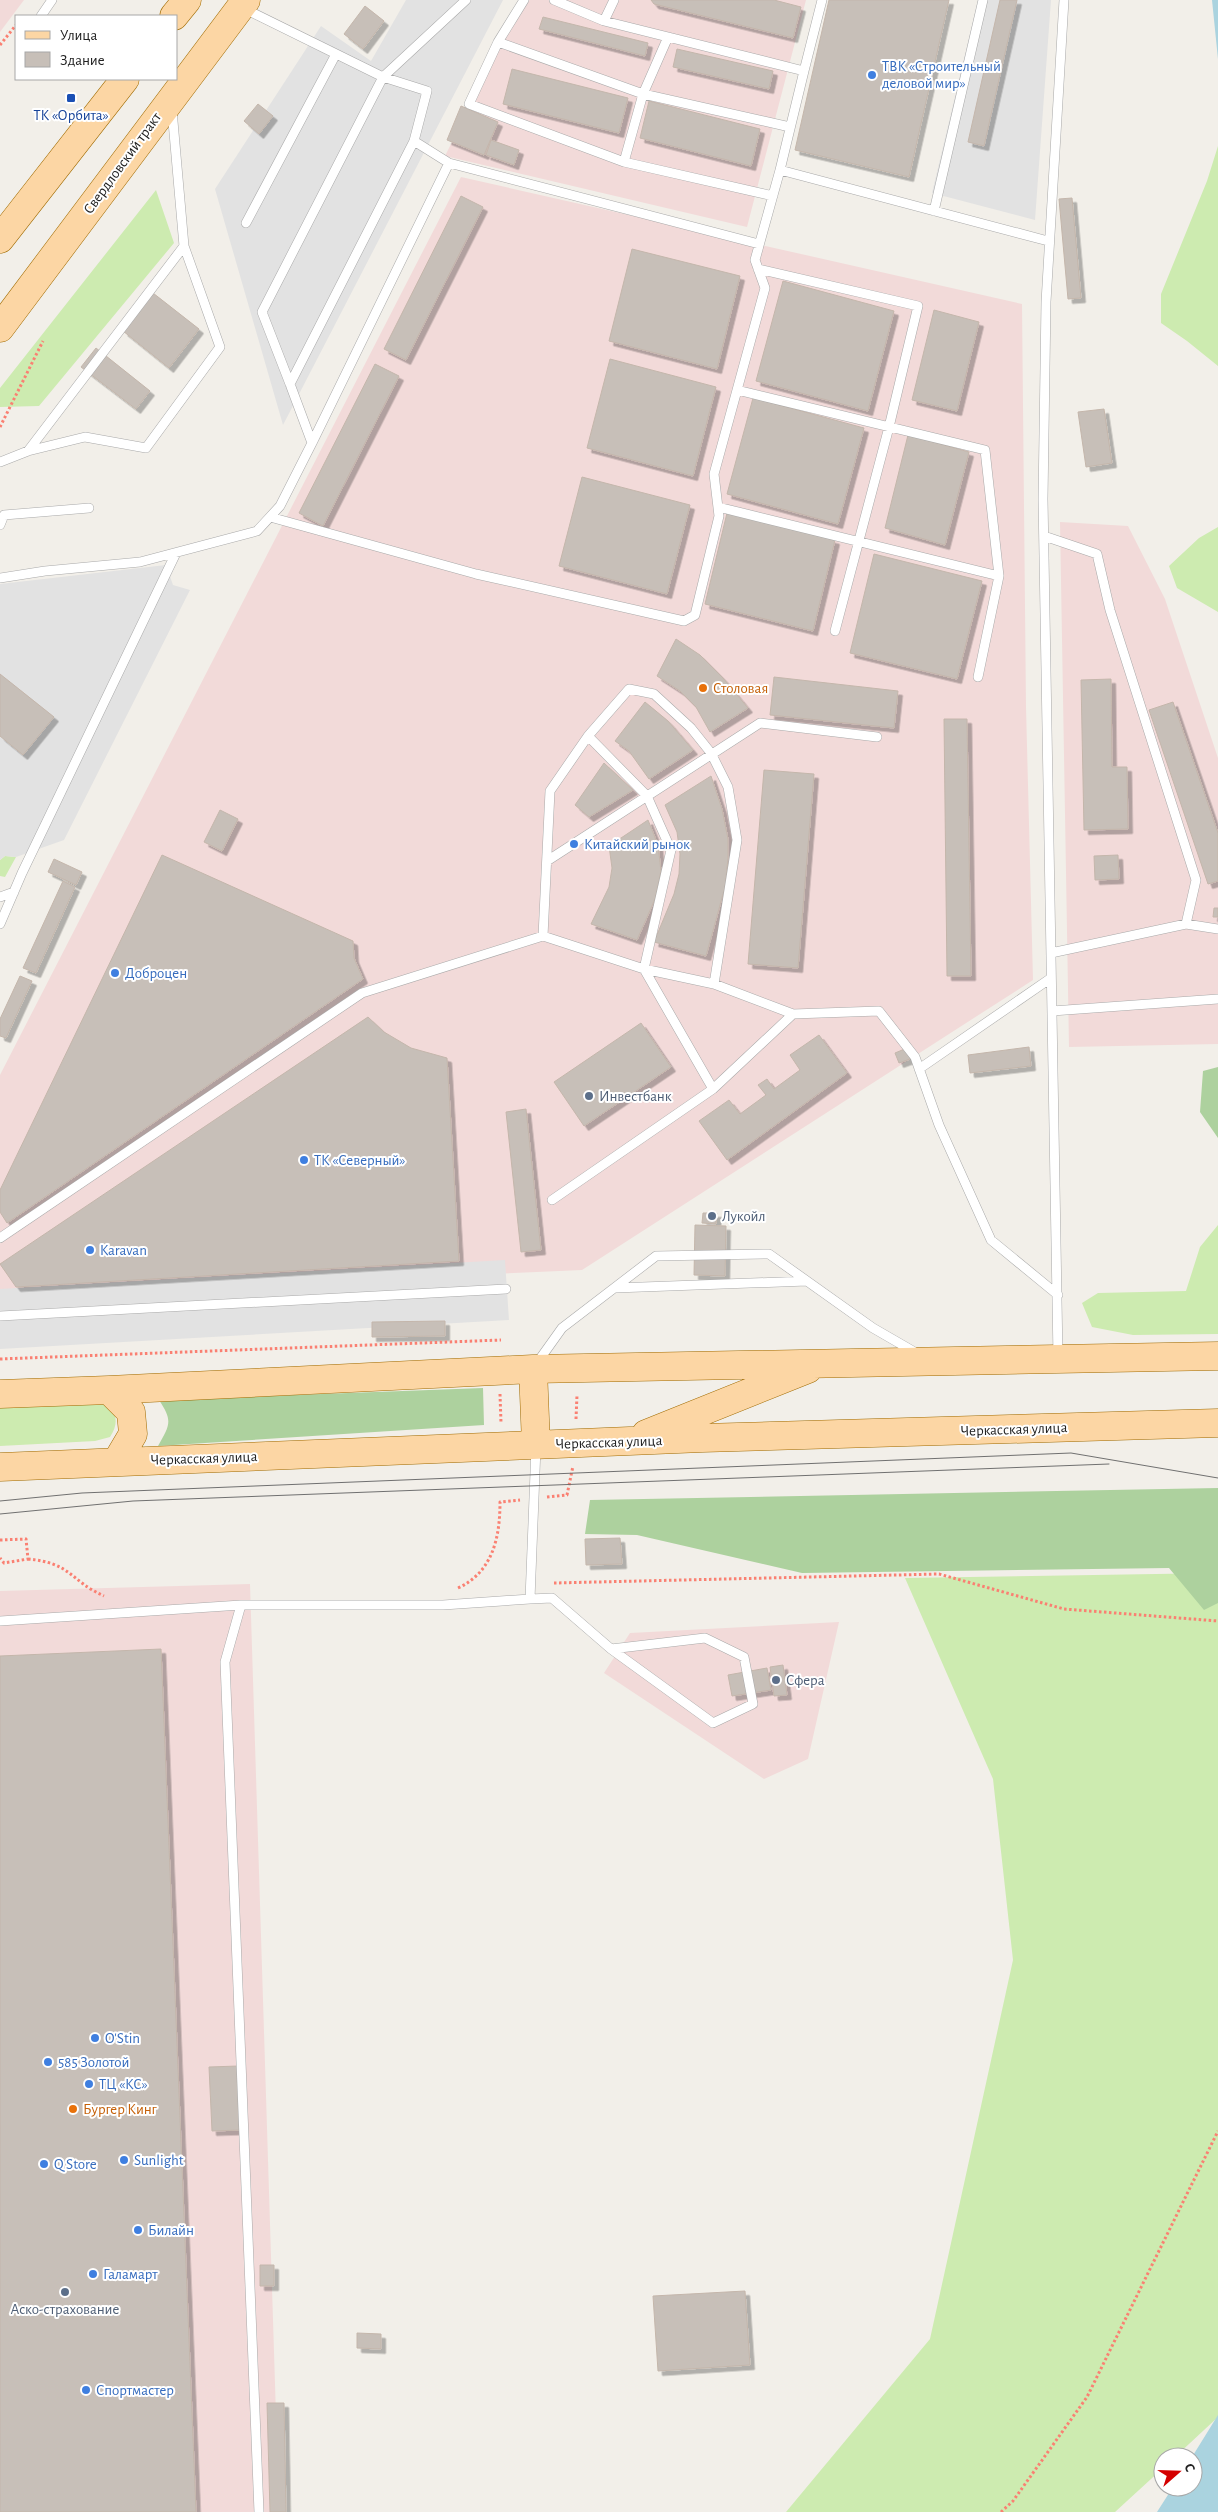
<svg xmlns="http://www.w3.org/2000/svg" width="1218" height="2512" font-family="'Alegreya Sans',sans-serif">
  <defs>
    <filter id="shadow"><feDropShadow dx="4.5" dy="4.5" stdDeviation="0" flood-color="#0004"/></filter>
  </defs>
  <rect width="100%" height="100%" fill="#f2efe9"/>
  <path fill="#f2dad9" d="M 0,0 L 24,0 L 0,32 Z
    M 523,0 L 806,0 L 747,227 L 445,156 Z
    M 461,177 L 1022,304 L 1026,707 L 1033,980 L 582,1270 L 309,1282 L 0,1299 L 0,1075 Z
    M 1060,522 L 1128,526 L 1165,599 L 1218,758 L 1218,1044 L 1069,1047 Z
    M 250,1584 L 279,2512 L 0,2512 L 0,1591 Z
    M 839,1622 L 808,1759 L 764,1779 L 604,1673 L 630,1633 Z"/>
  <path fill="#cdebb0" d="M 1218,146 L 1218,366 L 1187,341 L 1161,323 L 1161,294 L 1207,181 Z
    M 156,190 L 174,243 L 39,406 L 0,407 L 0,388 Z
    M 1218,527 L 1218,612 L 1177,588 L 1169,566 L 1199,538 Z
    M 5,856 L 16,857 L 5,877 L 0,876 L 0,860 Z
    M 1218,1225 L 1218,1334 L 1133,1335 L 1092,1327 L 1082,1303 L 1098,1293 L 1186,1291 L 1200,1247 Z
    M 100,1402 C 117,1409 120,1422 110,1437 L 95,1441 L 0,1446 L 0,1407 Z
    M 1218,1573 L 1218,2417 L 1175,2457 L 1163,2457 L 1163,2468 L 1115,2512 L 786,2512 L 930,2339 L 1013,1960 L 993,1779 L 905,1578 Z"/>
  <path fill="#add19e" d="M 1218,1067 L 1218,1138 L 1200,1112 L 1203,1071 Z
    M 483,1388 L 484,1425 L 158,1446 C 170,1425 173,1421 159,1400 Z
    M 1218,1488 L 1218,1603 L 1204,1610 L 1169,1568 L 802,1573 L 637,1535 L 585,1534 L 590,1500 Z"/>
  <path fill="#e2e2e2" d="M 406,0 L 503,0 L 283,425 L 215,189 L 321,26 L 371,61 Z
    M 978,0 L 1051,0 L 1035,220 L 932,193 Z
    M 166,565 L 173,585 L 190,590 L 64,840 L 16,857 L 5,856 L 0,860 L 0,584 Z
    M 505,1260 L 509,1320 L 0,1349 L 0,1289 Z"/>
  <path fill="#aad3df" d="M 1212,0 L 1218,0 L 1218,59 Z
    M 1218,2415 L 1218,2512 L 1157,2512 L 1173,2487 L 1193,2487 L 1192,2457 Z"/>
  <path fill="#c7bfb8" stroke="#c4b6ab" filter="url(#shadow)" d="M 651,0 L 774,0 L 801,7 L 793,38 L 654,4 Z
    M 829,0 L 949,0 L 909,177 L 795,150 Z
    M 1000,0 L 1017,0 L 984,146 L 968,142 Z
    M 365,6 L 384,21 L 363,49 L 344,34 Z
    M 543,17 L 648,43 L 645,56 L 539,29 Z
    M 677,49 L 773,71 L 769,89 L 673,67 Z
    M 512,69 L 628,98 L 619,133 L 503,104 Z
    M 649,101 L 760,129 L 751,166 L 640,138 Z
    M 258,104 L 273,116 L 259,134 L 244,121 Z
    M 461,106 L 498,122 L 484,155 L 447,140 Z
    M 491,140 L 519,150 L 514,165 L 486,155 Z
    M 461,196 L 483,207 L 406,360 L 384,349 Z
    M 1072,198 L 1081,298 L 1068,299 L 1059,199 Z
    M 632,249 L 740,276 L 717,369 L 609,341 Z
    M 783,281 L 894,311 L 868,411 L 756,381 Z
    M 153,293 L 199,329 L 169,368 L 123,331 Z
    M 934,310 L 979,322 L 957,411 L 912,400 Z
    M 96,348 L 150,391 L 136,409 L 81,367 Z
    M 610,359 L 716,387 L 693,476 L 587,448 Z
    M 375,364 L 399,376 L 323,526 L 299,513 Z
    M 753,398 L 864,428 L 838,524 L 727,494 Z
    M 1104,409 L 1112,463 L 1086,467 L 1078,412 Z
    M 908,435 L 969,452 L 945,545 L 885,528 Z
    M 582,477 L 690,505 L 667,594 L 559,566 Z
    M 727,513 L 835,540 L 813,631 L 705,604 Z
    M 874,554 L 982,581 L 957,679 L 850,653 Z
    M 676,639 L 700,655 L 723,678 L 748,708 L 710,732 L 696,707 L 680,691 L 657,676 Z
    M 0,674 L 54,717 L 23,755 L 0,736 Z
    M 774,677 L 898,691 L 894,728 L 770,715 Z
    M 1111,679 L 1112,767 L 1127,767 L 1128,829 L 1084,830 L 1081,680 Z
    M 645,702 L 668,721 L 693,750 L 649,779 L 629,751 L 615,741 Z
    M 1173,702 L 1218,833 L 1218,881 L 1208,884 L 1149,710 Z
    M 944,719 L 967,719 L 971,976 L 947,976 Z
    M 604,763 L 633,790 L 589,817 L 575,805 Z
    M 764,770 L 814,774 L 798,968 L 748,964 Z
    M 711,776 L 722,809 L 728,839 L 728,859 L 725,887 L 706,956 L 654,942 L 674,894 L 679,874 L 680,854 L 677,832 L 665,805 Z
    M 220,810 L 238,819 L 222,851 L 204,842 Z
    M 648,820 L 658,845 L 661,871 L 655,899 L 637,940 L 591,924 L 609,887 L 612,868 L 609,846 Z
    M 162,855 L 353,941 L 354,958 L 363,979 L 7,1223 L 0,1212 L 0,1190 Z
    M 1118,855 L 1119,879 L 1095,880 L 1094,856 Z
    M 54,859 L 82,872 L 76,885 L 48,872 Z
    M 63,881 L 75,887 L 36,973 L 23,968 Z
    M 1214,908 L 1218,908 L 1218,917 L 1213,917 Z
    M 20,976 L 32,981 L 6,1038 L 0,1036 L 0,1019 Z
    M 368,1017 L 384,1032 L 411,1048 L 447,1058 L 459,1261 L 16,1287 L 0,1264 Z
    M 641,1023 L 671,1067 L 584,1126 L 554,1082 Z
    M 819,1035 L 847,1073 L 727,1160 L 699,1121 L 729,1100 L 740,1114 L 766,1095 L 758,1085 L 767,1079 L 774,1089 L 800,1070 L 790,1055 Z
    M 1029,1047 L 1031,1066 L 970,1073 L 968,1055 Z
    M 907,1048 L 910,1059 L 899,1063 L 895,1053 Z
    M 526,1109 L 541,1250 L 521,1252 L 506,1112 Z
    M 703,1213 L 717,1213 L 716,1224 L 702,1223 Z
    M 695,1225 L 726,1226 L 725,1276 L 694,1275 Z
    M 445,1321 L 445,1336 L 372,1337 L 372,1322 Z
    M 620,1538 L 622,1564 L 586,1565 L 585,1539 Z
    M 161,1649 L 196,2512 L 0,2512 L 0,1656 Z
    M 783,1665 L 787,1695 L 774,1696 L 770,1667 Z
    M 767,1668 L 771,1690 L 732,1696 L 728,1675 Z
    M 238,2066 L 241,2130 L 212,2131 L 209,2067 Z
    M 260,2265 L 274,2265 L 274,2286 L 260,2286 Z
    M 745,2291 L 750,2365 L 658,2371 L 653,2296 Z
    M 357,2333 L 381,2334 L 381,2349 L 357,2348 Z
    M 267,2403 L 284,2403 L 286,2512 L 270,2512 Z"/>
  <g fill="none" stroke-linecap="round" stroke-linejoin="round">
    <defs>
      <path id="lane" d="M 524,0 L 498,42 L 469,104 L 624,162
        M 554,0 L 604,21 L 804,71 L 780,170 L 1048,241
        M 245,9 L 383,77 L 466,0
        M 41,16 L 52,0
        M 604,21 L 614,0
        M 668,37 L 643,94 L 624,162 L 773,196
        M 498,42 L 643,94 L 790,127
        M 804,71 L 822,0
        M 383,77 L 427,91 L 414,141 L 290,384 L 262,312 Z
        M 449,163 L 759,244
        M 934,211 L 983,0
        M 246,223 L 336,54
        M 758,269 L 918,306 L 889,427 L 835,631
        M 737,390 L 985,450 L 999,576
        M 312,443 L 449,163 L 414,141
        M 28,451 L 184,246
        M 0,462 L 28,451 L 85,437 L 146,448 L 220,347 L 184,246 L 172,110
        M 718,507 L 999,576 L 978,677
        M 270,517 L 476,574 L 684,621 L 695,615 L 719,516 L 714,474 L 765,288 L 755,260 L 780,170
        M 0,525 L 4,515 L 89,508
        M 1044,536 L 1097,554 L 1110,610 L 1196,880 L 1186,924
        M 0,578 L 45,571 L 140,562 L 257,531 L 280,506 L 312,443 L 290,384
        M 588,736 L 647,796 L 671,850 L 644,969 L 713,1089
        M 547,861 L 760,723 L 877,737
        M 0,897 L 14,892
        M 0,924 L 22,873 L 176,553
        M 543,936 L 550,791 L 588,736 L 629,689 L 654,694 L 691,728 L 711,753 L 728,787 L 737,840 L 714,984
        M 1051,953 L 1186,924 L 1218,929
        M 1052,1011 L 1218,999
        M 919,1069 L 1051,978
        M 552,1200 L 713,1089 L 793,1014 L 879,1011 L 915,1057 L 939,1125 L 991,1240 L 1058,1295
        M 0,1238 L 362,993 L 543,936 L 644,969 L 714,984 L 793,1014
        M 615,1288 L 807,1281
        M 0,1316 L 506,1289
        M 1058,1357 L 1043,499 L 1046,302 L 1064,0
        M 537,1363 L 562,1328 L 656,1256 L 769,1254 L 873,1328 L 918,1354
        M 530,1599 L 552,1598 L 611,1649 L 713,1723 L 753,1704 L 744,1657 L 705,1638 L 611,1649
        M 241,1605 L 225,1662 L 259,2512
        M 0,1621 L 241,1605 L 443,1605 L 530,1599 L 536,1447"/>
      <path id="primary" d="M 174,16 L 187,0
        M 0,239 L 125,79
        M 0,328 L 246,0
        M 533,1369 L 536,1444
        M 109,1390 L 131,1412 L 133,1434 L 117,1461
        M 0,1394 L 109,1390 L 533,1369 L 1218,1356
        M 646,1434 L 808,1369
        M 0,1467 L 702,1438 L 1218,1423"/>
    </defs>
    <use href="#lane" stroke="#a9a9a9" stroke-width="10"/>
    <use href="#primary" stroke="#a06b00" stroke-width="29"/>
    <path stroke="#fa8072" stroke-width="3" stroke-dasharray="2.5 2.5" stroke-linecap="butt" d="M 0,45 L 16,25
      M 0,427 L 43,341
      M 0,1359 L 501,1340
      M 500,1394 L 501,1423
      M 576,1419 L 577,1395
      M 547,1497 L 567,1495 L 573,1466
      M 0,1540 L 26,1539 L 28,1559 L 4,1563 L 0,1558
      M 28,1559 C 72,1563 70,1581 104,1596
      M 554,1583 L 939,1574 L 1064,1609 L 1218,1621
      M 458,1588 C 493,1572 500,1537 500,1502 L 520,1500
      M 1001,2512 L 1013,2501 L 1087,2397 L 1218,2131"/>
    <use href="#lane" stroke="#fff" stroke-width="9"/>
    <use href="#primary" stroke="#fcd6a4" stroke-width="28"/>
    <path stroke="#707070" stroke-width="1" d="M 0,1501 L 82,1493 L 1071,1453 L 1218,1478
      M 0,1514 L 133,1501 L 1109,1464"/>
  </g>
  <g fill="#3f7fe0" stroke="#fff" stroke-width="2">
    <circle cx="872" cy="75" r="5"/>
    <circle cx="574" cy="844" r="5"/>
    <circle cx="115" cy="973" r="5"/>
    <circle cx="304" cy="1160" r="5"/>
    <circle cx="90" cy="1250" r="5"/>
    <circle cx="95" cy="2038" r="5"/>
    <circle cx="48" cy="2062" r="5"/>
    <circle cx="89" cy="2084" r="5"/>
    <circle cx="124" cy="2160" r="5"/>
    <circle cx="44" cy="2164" r="5"/>
    <circle cx="138" cy="2230" r="5"/>
    <circle cx="93" cy="2274" r="5"/>
    <circle cx="86" cy="2390" r="5"/>
  </g>
  <rect fill="#1a4fb4" stroke="#fff" stroke-width="2" x="66" y="93" width="10" height="10" rx="2.5"/>
  <g fill="#e8710a" stroke="#fff" stroke-width="2">
    <circle cx="703" cy="688" r="5"/>
    <circle cx="73" cy="2109" r="5"/>
  </g>
  <g fill="#5c6f8a" stroke="#fff" stroke-width="2">
    <circle cx="589" cy="1096" r="5"/>
    <circle cx="712" cy="1216" r="5"/>
    <circle cx="776" cy="1680" r="5"/>
    <circle cx="65" cy="2292" r="5"/>
  </g>
  <g text-anchor="middle" stroke-width="4" stroke-linejoin="round" paint-order="stroke">
    <g font-size="15" fill="#366cbe" stroke="#fff" text-anchor="start">
      <text x="882" y="71">ТВК «Строительный<tspan x="882" dy="17">деловой мир»</tspan></text>
      <text x="584" y="849">Китайский рынок</text>
      <text x="125" y="978">Доброцен</text>
      <text x="314" y="1165">ТК «Северный»</text>
      <text x="100" y="1255">Karavan</text>
      <text x="105" y="2043">O'Stin</text>
      <text x="58" y="2067">585 Золотой</text>
      <text x="99" y="2089">ТЦ «КС»</text>
      <text x="134" y="2165">Sunlight</text>
      <text x="54" y="2169">Q Store</text>
      <text x="148" y="2235">Билайн</text>
      <text x="103" y="2279">Галамарт</text>
      <text x="96" y="2395">Спортмастер</text>
    </g>
    <g font-size="15" fill="#164399" stroke="#fff">
      <text x="71" y="120">ТК «Орбита»</text>
    </g>
    <g font-size="15" fill="#222" stroke="#fff">
      <text transform="translate(122 163) rotate(-54)" y="5">Свердловский тракт</text>
      <text transform="translate(1014 1429) rotate(-2)" y="5">Черкасская улица</text>
      <text transform="translate(609 1442) rotate(-2)" y="5">Черкасская улица</text>
      <text transform="translate(204 1458) rotate(-2)" y="5">Черкасская улица</text>
    </g>
    <g font-size="15" fill="#c56008" stroke="#fff" text-anchor="start">
      <text x="713" y="693">Столовая</text>
      <text x="83" y="2114">Бургер Кинг</text>
    </g>
    <g font-size="15" fill="#4e5e75" stroke="#fff" text-anchor="start">
      <text x="599" y="1101">Инвестбанк</text>
      <text x="722" y="1221">Лукойл</text>
      <text x="786" y="1685">Сфера</text>
      <text x="65" y="2314" text-anchor="middle">Аско-страхование</text>
    </g>
  </g>
  <rect x="15" y="15" width="162" height="65" fill="#ffffff" stroke="#a7a7a7"/>
  <rect x="25" y="31" width="25" height="8" fill="#fcd6a4" stroke="#a7a7a7"/>
  <text x="60" y="40" font-size="15" fill="#222222">Улица</text>
  <rect x="25" y="52" width="25" height="15" fill="#c7bfb8" stroke="#a7a7a7"/>
  <text x="60" y="65" font-size="15" fill="#222222">Здание</text>
  <g transform="translate(1178 2472) rotate(70)"><circle r="24" fill="#ffffff" stroke="#a7a7a7"/>
  <path d="M0-4L9 19L0 12L-9 19Z" fill="#d40000"/>
  <text y="-8" font-size="14" font-weight="bold" text-anchor="middle" fill="#222222">С</text>
  </g>
</svg>
